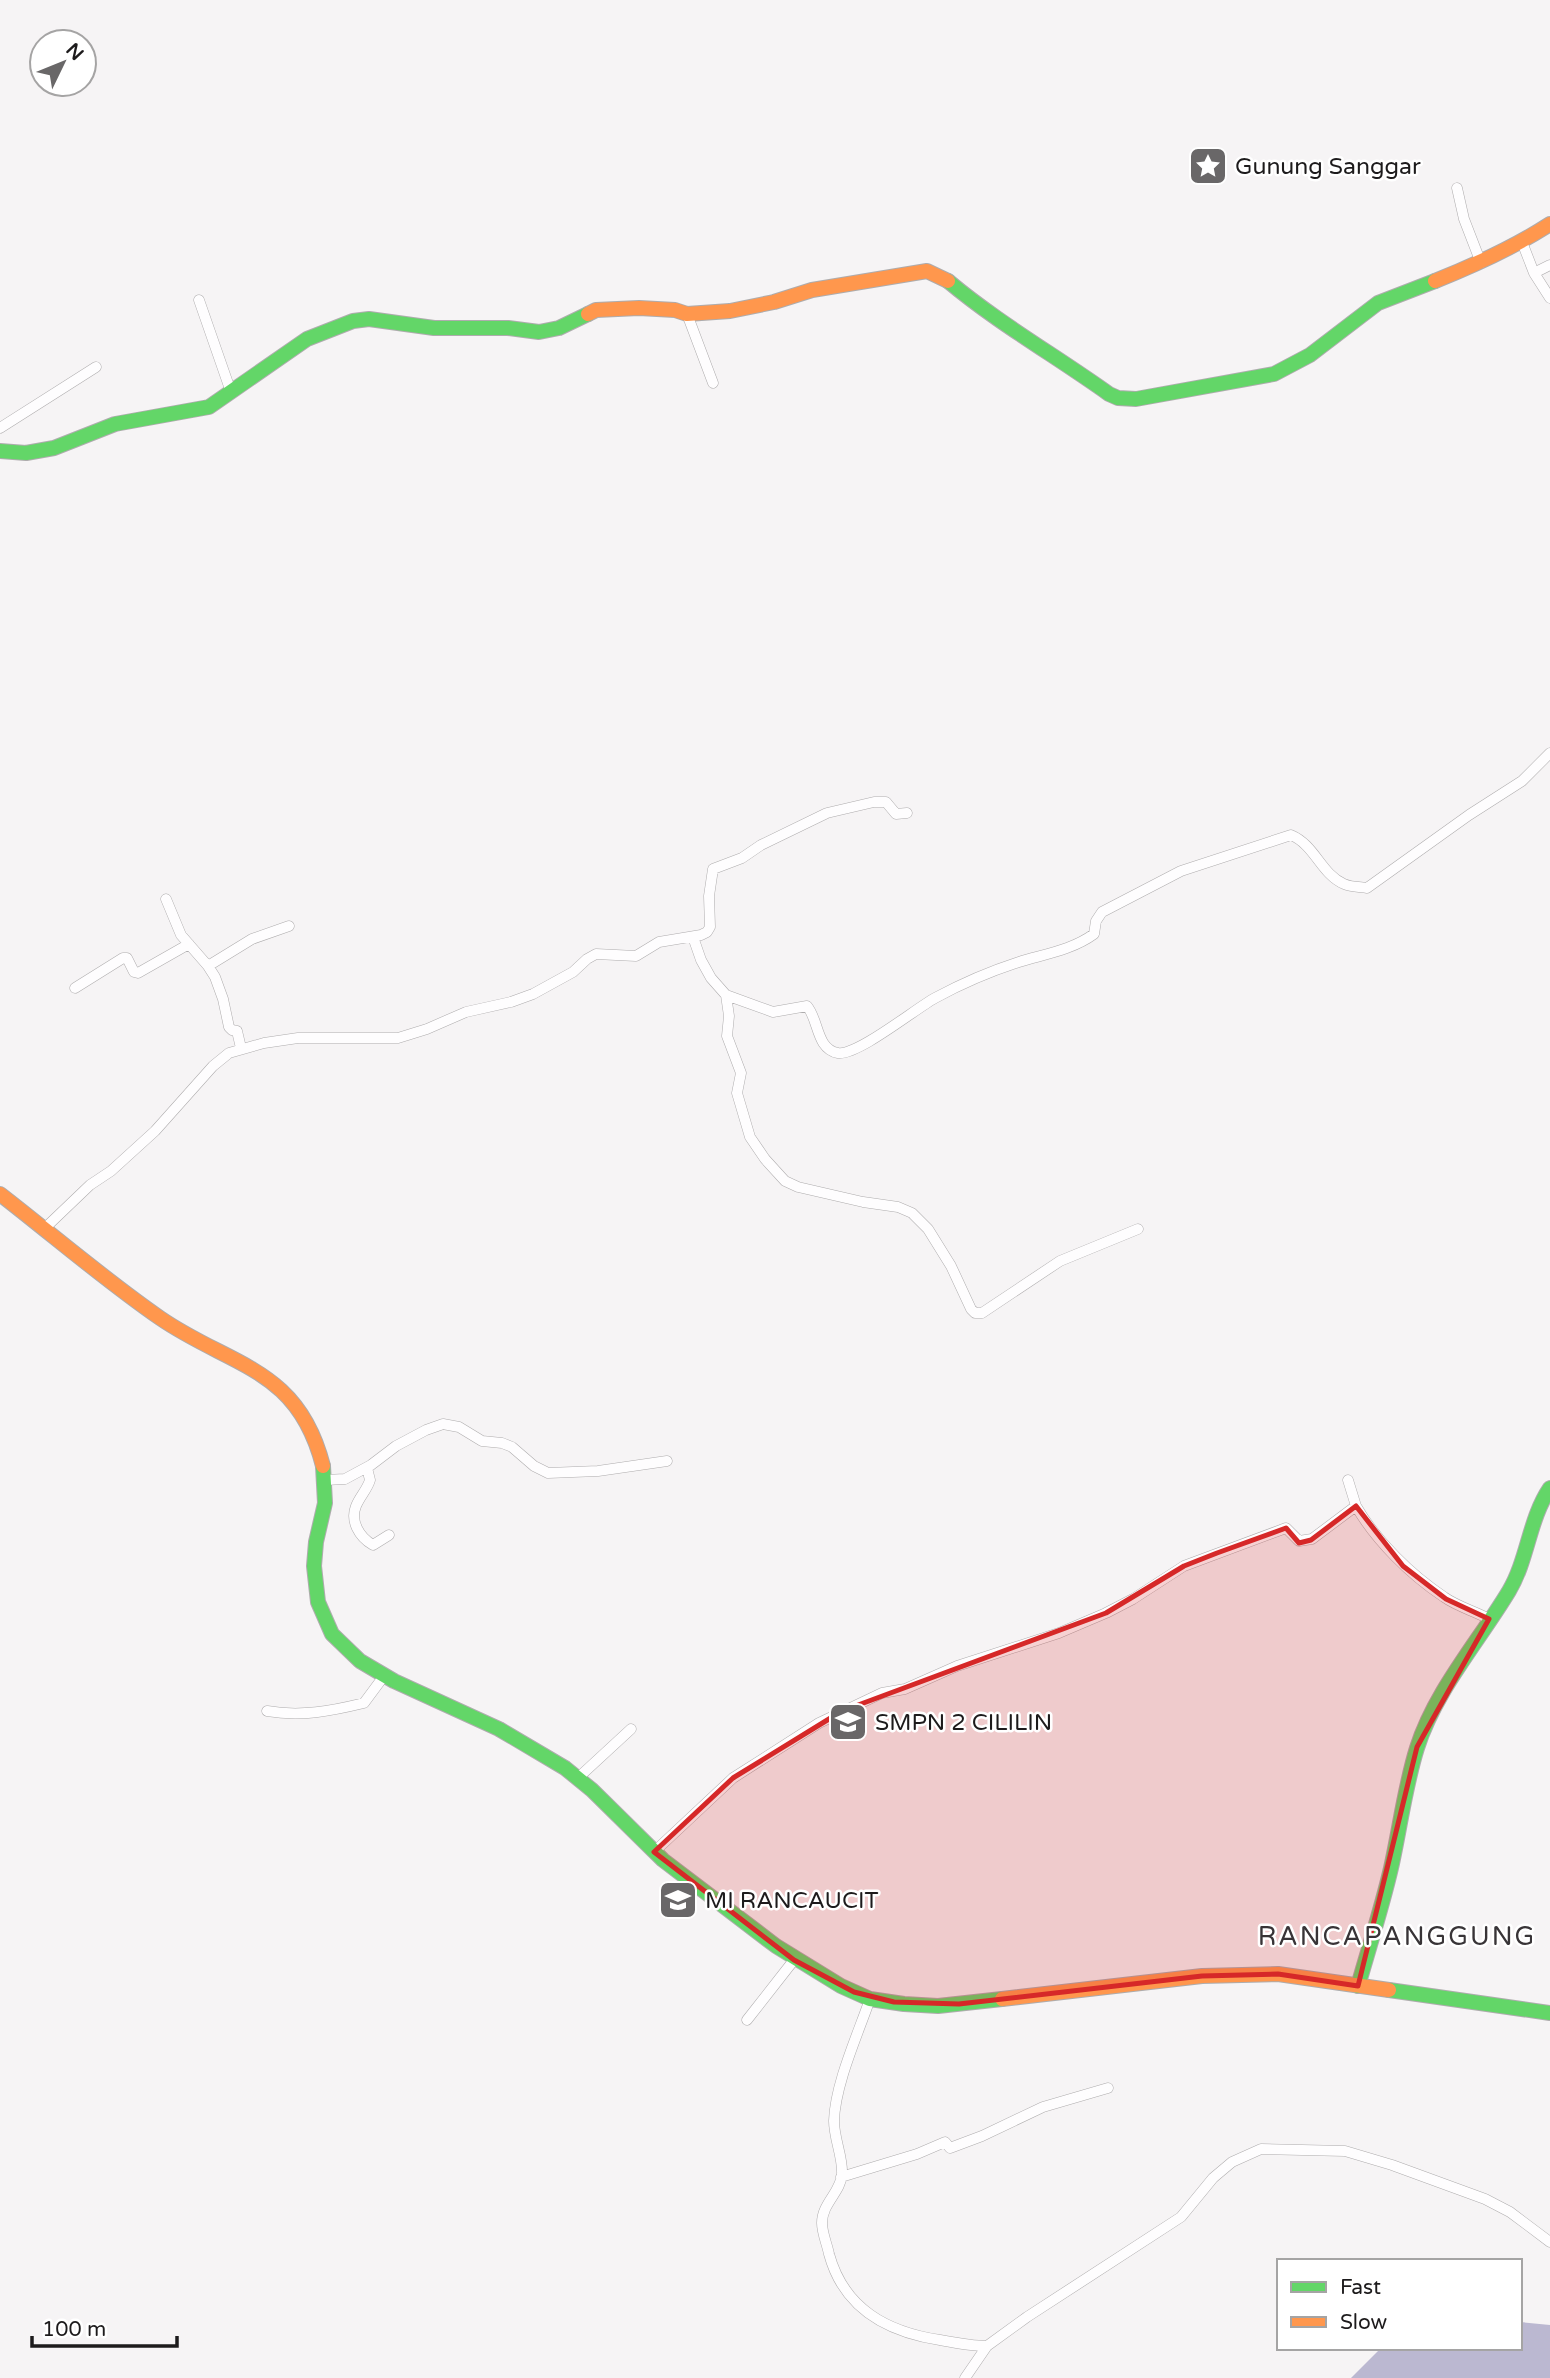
<svg xmlns="http://www.w3.org/2000/svg" width="1550" height="2378" font-family="'Varela Round',sans-serif">
  <rect width="100%" height="100%" fill="#f6f4f5"/>
  <path fill="#bbb8d1" d="M 1520,2322 L 1550,2325 L 1550,2378 L 1351,2378 L 1381,2348 L 1520,2348 Z"/>
  <g fill="none" stroke-linecap="round" stroke-linejoin="round">
    <defs>
      <path id="street" d="M 1457,188 L 1464,219 L 1481,263
        M 1522,242 L 1534,273 L 1550,298
        M 1534,273 L 1550,265
        M 199,300 L 231,392
        M 687,314 L 713,383
        M 0,428 L 96,367
        M 166,899 L 181,935 L 208,966 L 215,977 L 223,999 L 229,1027 L 232,1030 L 237,1031 L 241,1048
        M 693,937 L 701,960 L 711,978 L 726,995 L 773,1012 L 807,1006 C 819,1020 816,1049 838,1053 C 857,1056 915,1009 935,998 C 961,984 991,971 1019,962 C 1045,954 1072,950 1094,934 L 1096,921 L 1102,912 L 1181,871 L 1291,835 C 1315,845 1321,874 1344,884 C 1351,887 1360,887 1367,888 L 1469,815 L 1522,781 L 1550,753
        M 208,966 L 252,939 L 289,926
        M 75,988 L 123,958 L 127,958 L 134,972 L 138,973 L 189,944
        M 726,995 L 729,1016 L 727,1036 L 741,1073 L 737,1093 L 750,1137 L 765,1159 L 785,1181 L 798,1187 L 863,1202 L 898,1207 L 912,1213 L 928,1229 L 951,1266 L 971,1309 L 975,1313 L 982,1313 L 1060,1261 L 1138,1229
        M 44,1229 L 90,1185 L 111,1171 L 155,1131 L 213,1066 L 229,1053 L 264,1043 L 298,1038 L 398,1038 L 427,1029 L 466,1012 L 511,1002 L 533,994 L 573,972 L 587,959 L 596,954 L 636,956 L 659,942 L 701,935 L 707,932 L 710,927 L 709,896 L 713,869 L 742,858 L 761,845 L 827,813 L 874,802 L 886,802 L 896,814 L 907,813
        M 367,1468 L 370,1480 C 367,1490 360,1496 356,1506 C 350,1521 359,1537 373,1545 L 389,1535
        M 325,1480 L 345,1479 L 371,1465 L 396,1446 L 426,1430 L 443,1424 L 459,1427 L 482,1441 L 502,1443 L 512,1447 L 534,1466 L 548,1473 L 598,1471 L 667,1461
        M 1348,1480 L 1356,1506
        M 267,1711 C 301,1717 331,1711 364,1703 L 384,1676
        M 579,1777 L 631,1729
        M 654,1852 L 733,1778 L 819,1723 L 882,1693 L 905,1689 L 957,1666 L 1059,1633 L 1106,1613 L 1133,1599 L 1184,1566 L 1286,1528 L 1299,1541 L 1312,1539 L 1356,1506 C 1376,1541 1411,1575 1444,1597 C 1458,1607 1475,1611 1489,1619
        M 870,1999 C 858,2034 835,2084 834,2121 C 834,2139 843,2157 842,2174 C 841,2192 822,2203 822,2223 C 822,2233 827,2244 829,2254 C 844,2309 887,2332 940,2340 C 956,2343 971,2346 987,2346
        M 747,2020 L 794,1960
        M 841,2177 L 917,2154 L 945,2142 L 950,2148 L 982,2136 L 1043,2107 L 1108,2088
        M 965,2378 L 987,2346 L 1027,2317 L 1181,2217 L 1213,2178 L 1232,2162 L 1261,2149 L 1345,2151 L 1392,2165 L 1485,2199 L 1510,2212 L 1550,2242"/>
      <path id="fast" d="M 948,281 C 998,323 1056,356 1109,394 L 1118,398 L 1136,399 L 1274,374 L 1310,355 L 1378,303 L 1435,281
        M 0,451 L 26,453 L 54,448 L 115,424 L 209,407 L 307,339 L 353,321 L 369,319 L 434,328 L 508,328 L 539,332 L 559,328 L 588,314
        M 323,1466 L 325,1503 L 316,1542 L 314,1566 L 318,1602 L 332,1634 L 360,1661 L 394,1681 L 499,1729 L 565,1768 L 592,1790 L 663,1860 L 776,1946 L 841,1986 L 870,1999 L 904,2004 L 938,2006 L 1002,1999
        M 1358,1986 C 1369,1947 1382,1907 1391,1868 C 1400,1828 1405,1786 1417,1748 C 1435,1691 1479,1641 1509,1591 C 1528,1559 1529,1519 1550,1488
        M 1389,1990 L 1550,2013"/>
      <path id="slow" d="M 1435,281 C 1475,265 1513,248 1550,224
        M 588,314 L 596,310 L 639,308 L 675,310 L 687,314 L 730,311 L 774,302 L 812,290 L 927,271 L 948,281
        M 0,1194 C 53,1235 105,1280 160,1318 C 231,1367 298,1367 323,1466
        M 1002,1999 L 1202,1976 L 1278,1974 L 1389,1990"/>
    </defs>
    <use href="#street" stroke="#aeacad" stroke-width="11"/>
    <use href="#fast" stroke="#aeacad" stroke-width="16"/>
    <use href="#slow" stroke="#aeacad" stroke-width="16"/>
    <use href="#street" stroke="#fefdfe" stroke-width="10"/>
    <use href="#fast" stroke="#63d668" stroke-width="14"/>
    <use href="#slow" stroke="#ff974d" stroke-width="14"/>
  </g>
  <path fill="#d62828" fill-opacity="0.2" stroke="#d62828" stroke-width="5" stroke-linejoin="round" d="M 1356,1506 L 1403,1566 L 1446,1599 L 1489,1619 L 1417,1747 L 1358,1986 L 1278,1974 L 1202,1976 L 959,2004 L 894,2002 L 854,1992 L 794,1960 L 654,1852 L 733,1778 L 842,1711 L 1106,1613 L 1184,1566 L 1217,1553 L 1286,1528 L 1299,1543 L 1311,1540 Z"/>
  <defs>
    <symbol id="sight-square" viewBox="-11 -11 22 22"><rect x="-9" y="-9" width="18" height="18" rx="4" fill="#696768" stroke="#fff"/><path d="M0-6L1.8-2.2L6-1.7L2.9 1.2L3.7 5.4L0 3.3L-3.7 5.4L-2.9 1.2L-6-1.7L-1.8-2.2Z" fill="#fff"/></symbol>
    <symbol id="school-square" viewBox="-11 -11 22 22"><rect x="-9" y="-9" width="18" height="18" rx="4" fill="#696768" stroke="#fff"/><path d="M0-5L7-2L0 1L-7-2ZM-4 1L0 2.5L4 1V4Q0 6-4 4Z" fill="#fff"/></symbol>
  </defs>
  <g fill-rule="evenodd">
    <use href="#sight-square" x="1186" y="144" width="44" height="44"/>
    <use href="#school-square" x="826" y="1700" width="44" height="44"/>
    <use href="#school-square" x="656" y="1878" width="44" height="44"/>
  </g>
  <g text-anchor="middle" stroke-width="5" stroke-linejoin="round" paint-order="stroke">
    <g font-size="23" fill="#1d1b1c" stroke="#fff" text-anchor="start">
      <text x="1235" y="174">Gunung Sanggar</text>
      <text x="875" y="1730">SMPN 2 CILILIN</text>
      <text x="705" y="1908">MI RANCAUCIT</text>
    </g>
    <g font-size="26" letter-spacing="2" fill="#383437" stroke="#fff">
      <text x="1397" y="1945">RANCAPANGGUNG</text>
    </g>
  </g>
  <rect x="1277" y="2259" width="245" height="91" fill="#ffffff" stroke="#a5a4a4" stroke-width="2"/>
  <rect x="1291" y="2282" width="35" height="10" fill="#63d668" stroke="#a5a4a4" stroke-width="2"/>
  <text x="1340" y="2294" font-size="21" fill="#1d1b1c">Fast</text>
  <rect x="1291" y="2317" width="35" height="10" fill="#ff974d" stroke="#a5a4a4" stroke-width="2"/>
  <text x="1340" y="2329" font-size="21" fill="#1d1b1c">Slow</text>
  <g transform="translate(63 63) rotate(47)"><circle r="33" fill="#ffffff" stroke="#a5a4a4" stroke-width="2"/>
  <path d="M0-5L12 26L0 18L-12 26Z" fill="#696768"/>
  <text y="-10" font-size="19" font-weight="bold" text-anchor="middle" fill="#1d1b1c">N</text>
  </g>
  <path d="M32 2336v10h145v-10" fill="none" stroke="#1d1b1c" stroke-width="3.5"/>
  <text x="42" y="2336" font-size="21" fill="#1d1b1c" stroke="#ffffff" stroke-width="5" paint-order="stroke">100 m</text>
</svg>
